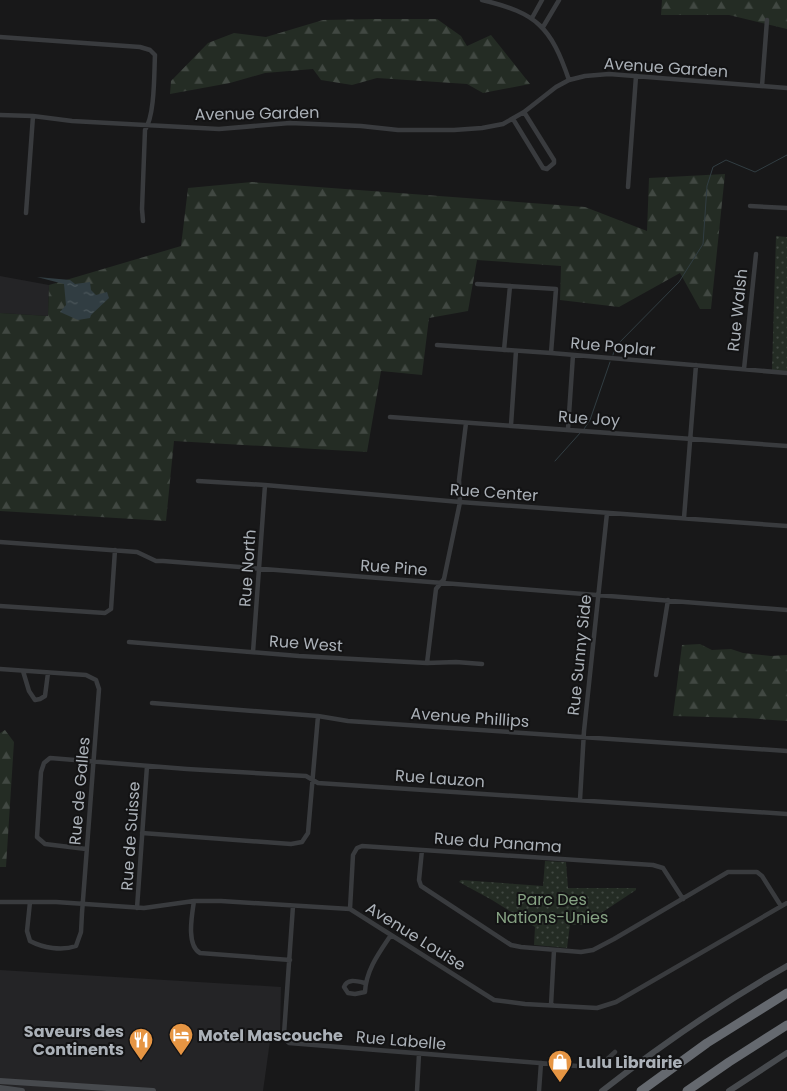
<svg xmlns="http://www.w3.org/2000/svg" width="787" height="1091" font-family="Poppins,sans-serif">
  <defs>
    <pattern id="forest-firs" width="22" height="20" patternUnits="userSpaceOnUse" patternTransform="scale(1.25)"><rect width="22" height="20" fill="#242c24"/><path d="M5 1l3.5 6h-7zM16 11l3.5 6h-7z" fill="#414842"/></pattern>
    <pattern id="park-dots" width="8" height="8" patternUnits="userSpaceOnUse" patternTransform="scale(1.25)"><rect width="8" height="8" fill="#242c24"/><path d="M2 2h.1M6 6h.1" fill="none" stroke="#414842" stroke-width="1.8" stroke-linecap="round"/></pattern>
    <pattern id="water-ripples" width="26" height="14" patternUnits="userSpaceOnUse" patternTransform="scale(1.25)"><rect width="26" height="14" fill="#313d42"/><path d="M2 4q2-2 4 0t4 0M15 11q2-2 4 0t4 0" fill="none" stroke="#4c575b"/></pattern>
  </defs>
  <rect width="100%" height="100%" fill="#181819"/>
  <path fill="#242426" d="M 0,276 L 49,285 L 48,316 L 0,313 Z
    M 0,970 L 281,987 L 280,1035 L 270,1041 L 263,1091 L 0,1091 Z"/>
  <path fill="url(#forest-firs)" d="M 662,0 L 787,0 L 787,29 L 729,15 L 661,15 Z
    M 375,19 L 437,19 L 461,36 L 467,46 L 491,35 L 530,84 L 483,93 L 467,84 L 377,78 L 352,85 L 321,80 L 313,69 L 265,73 L 230,83 L 170,94 L 171,81 L 208,43 L 234,33 L 266,37 L 323,20 Z
    M 725,174 L 711,309 L 700,309 L 680,273 L 619,307 L 560,300 L 561,266 L 477,260 L 468,311 L 429,318 L 422,375 L 381,371 L 367,452 L 174,441 L 166,521 L 0,511 L 0,313 L 48,316 L 49,285 L 181,246 L 188,188 L 252,182 L 585,207 L 647,231 L 649,178 Z
    M 700,644 L 712,650 L 731,649 L 743,653 L 771,656 L 787,655 L 787,721 L 745,718 L 673,716 L 682,645 Z
    M 5,730 L 14,742 L 6,867 L 0,867 L 0,733 Z"/>
  <path fill="url(#park-dots)" d="M 776,236 L 787,237 L 787,371 L 772,370 Z
    M 545,861 L 566,862 L 568,888 L 636,888 L 636,890 L 583,925 L 570,925 L 567,948 L 534,945 L 535,927 L 492,900 L 459,882 L 461,880 L 543,886 Z"/>
  <path fill="url(#water-ripples)" d="M 37,277 L 70,280 L 75,284 L 90,282 L 91,290 L 96,295 L 107,292 L 109,298 L 91,315 L 90,318 L 78,320 L 60,312 L 66,305 L 64,284 Z"/>
  <g fill="none" stroke-linecap="round" stroke-linejoin="round">
    <path stroke="#313d42" stroke-width="1" d="M 613,355 L 615,347 L 679,282 L 703,244 L 707,186 L 713,167 L 726,160 L 755,172 L 787,155
      M 584,429 L 590,420 L 610,362
      M 555,461 L 581,432"/>
    <path stroke="#393b3e" stroke-width="4.5" d="M 482,0 C 537,13 551,27 569,80
      M 532,18 L 542,0
      M 543,27 L 559,0
      M 0,37 L 140,47 L 150,50 L 155,55 C 154,74 155,115 145,130 L 142,209 L 143,221
      M 762,86 L 767,20
      M 0,115 L 33,116 L 72,121 L 219,129 L 290,123 L 361,126 L 398,130 L 454,130 L 482,128 L 503,124 L 524,112 L 556,87 L 569,80 L 585,76 L 609,74 L 787,88
      M 513,119 L 543,168 L 547,169 L 554,163 L 554,160 L 524,112
      M 628,187 L 636,76
      M 750,206 L 787,208
      M 26,213 L 33,116
      M 477,284 L 556,289 L 551,353
      M 437,345 L 551,353 L 787,373
      M 504,350 L 510,286
      M 744,369 L 756,254
      M 390,417 L 787,446
      M 511,425 L 516,351
      M 568,429 L 573,355
      M 198,481 L 265,485 L 460,502 L 787,526
      M 684,518 L 696,365
      M 0,542 L 137,552 L 156,561 L 163,561 L 787,610
      M 0,606 L 105,613 L 111,609 L 115,550
      M 129,642 L 299,656 L 427,663 L 456,662 L 482,664
      M 253,652 L 265,485
      M 427,663 L 436,589 L 444,579 L 460,502 L 459,480 L 466,423
      M 0,669 L 86,675 L 96,680 L 99,689 L 82,913 L 81,932 L 76,946 C 62,951 43,948 30,941 L 27,931 L 30,902
      M 23,671 L 29,691 L 35,700 L 40,699 L 45,696 L 48,673
      M 656,675 L 668,600
      M 152,703 L 318,716 L 348,721 L 787,751
      M 580,800 L 584,731 L 607,513
      M 142,833 L 291,844 L 302,842 L 308,833 L 318,716
      M 86,849 L 45,844 L 37,837 L 41,772 L 44,763 L 50,758 L 187,769 L 306,776 L 318,783 L 787,814
      M 422,850 L 419,880 L 421,886 L 511,945 L 521,947 L 581,952 L 593,950 L 614,939 L 728,872 L 757,872 L 762,876 L 781,906
      M 194,901 C 192,915 186,945 200,953 L 290,960
      M 0,902 L 56,902 L 144,908 L 194,901 L 221,901 L 350,909 L 494,1000 L 525,1004 L 597,1008 L 616,1002 L 787,903
      M 293,906 L 284,1034 L 286,1040 L 289,1043 L 590,1067 L 603,1063 L 615,1052
      M 137,908 L 147,766
      M 350,909 L 353,855 L 357,848 L 362,846 L 653,865 L 663,868 L 683,899
      M 365,983 C 357,981 347,978 344,987 L 348,993 L 355,994 L 365,992 C 366,970 379,953 391,935
      M 551,1005 L 554,950
      M 417,1091 L 419,1054
      M 539,1091 L 541,1063"/>
    <path stroke="#474a4e" stroke-width="6" d="M 0,1081 L 153,1091
      M 0,1088 L 22,1091
      M 602,1091 C 661,1045 722,1003 787,966
      M 729,1091 L 787,1053"/>
    <path stroke="#65696f" stroke-width="9" d="M 641,1091 L 707,1043 L 787,993
      M 687,1091 L 729,1062 L 787,1025"/>
  </g>
  <defs>
    <symbol id="hotel-pin" viewBox="-11 -11 22 30"><path d="M0 17L-7.5 6A9.5 9.5 0 1 1 7.5 6Z" fill="#e69543" stroke="#131314"/><path d="M-6-4.5h1.5V1H6V5H4.5V3h-9V5H-6ZM-4 0a1.8 1.8 0 1 1 3.6 0ZM.5 0V-2.5h3Q6-2.5 6 0Z" fill="#fff"/></symbol>
    <symbol id="restaurant-pin" viewBox="-11 -11 22 30"><path d="M0 17L-7.5 6A9.5 9.5 0 1 1 7.5 6Z" fill="#e69543" stroke="#131314"/><path d="M-5-6h1v4h1v-4h1v4h1v-4h1v5L-1.5 .5V6h-2V.5L-5-1ZM5-6V6H3V1.5H1.5Q1.5-4 5-6Z" fill="#fff"/></symbol>
    <symbol id="shop-pin" viewBox="-11 -11 22 30"><path d="M0 17L-7.5 6A9.5 9.5 0 1 1 7.5 6Z" fill="#e69543" stroke="#131314"/><path d="M-5-2.5h2.3a2.7 3.5 0 0 1 5.4 0H5L5.5 6h-11ZM-1.5-2.5h3a1.5 2.3 0 0 0-3 0Z" fill="#fff"/></symbol>
  </defs>
  <g fill-rule="evenodd">
    <use href="#hotel-pin" x="167" y="1021" width="28" height="38"/>
    <use href="#restaurant-pin" x="127" y="1026" width="28" height="38"/>
    <use href="#shop-pin" x="546" y="1048" width="28" height="38"/>
  </g>
  <g text-anchor="middle" stroke-width="4" stroke-linejoin="round" paint-order="stroke">
    <g font-size="16" fill="#abb1b8" stroke="#131314">
      <text transform="translate(666 67) rotate(4)" y="6">Avenue Garden</text>
      <text transform="translate(257 113) rotate(-1)" y="6">Avenue Garden</text>
      <text transform="translate(737 310) rotate(-84)" y="6">Rue Walsh</text>
      <text transform="translate(613 346) rotate(5)" y="6">Rue Poplar</text>
      <text transform="translate(589 418) rotate(4)" y="6">Rue Joy</text>
      <text transform="translate(494 492) rotate(4)" y="6">Rue Center</text>
      <text transform="translate(394 567) rotate(4)" y="6">Rue Pine</text>
      <text transform="translate(247 568) rotate(-86)" y="6">Rue North</text>
      <text transform="translate(306 643) rotate(4)" y="6">Rue West</text>
      <text transform="translate(579 655) rotate(-84)" y="6">Rue Sunny Side</text>
      <text transform="translate(470 717) rotate(4)" y="6">Avenue Phillips</text>
      <text transform="translate(440 778) rotate(4)" y="6">Rue Lauzon</text>
      <text transform="translate(79 791) rotate(-85)" y="6">Rue de Galles</text>
      <text transform="translate(130 836) rotate(-86)" y="6">Rue de Suisse</text>
      <text transform="translate(498 842) rotate(4)" y="6">Rue du Panama</text>
      <text transform="translate(416 936) rotate(32)" y="6">Avenue Louise</text>
      <text transform="translate(401 1040) rotate(5)" y="6">Rue Labelle</text>
    </g>
    <g font-size="16" fill="#86a283" stroke="#131314">
      <text x="552" y="905">Parc Des<tspan x="552" dy="18">Nations-Unies</tspan></text>
    </g>
    <g font-size="16" font-weight="bold" fill="#abb1b8" stroke="#131314" text-anchor="start">
      <text x="124" y="1037" text-anchor="end">Saveurs des<tspan x="124" dy="18">Continents</tspan></text>
      <text x="198" y="1041">Motel Mascouche</text>
      <text x="578" y="1068">Lulu Librairie</text>
    </g>
  </g>
</svg>
